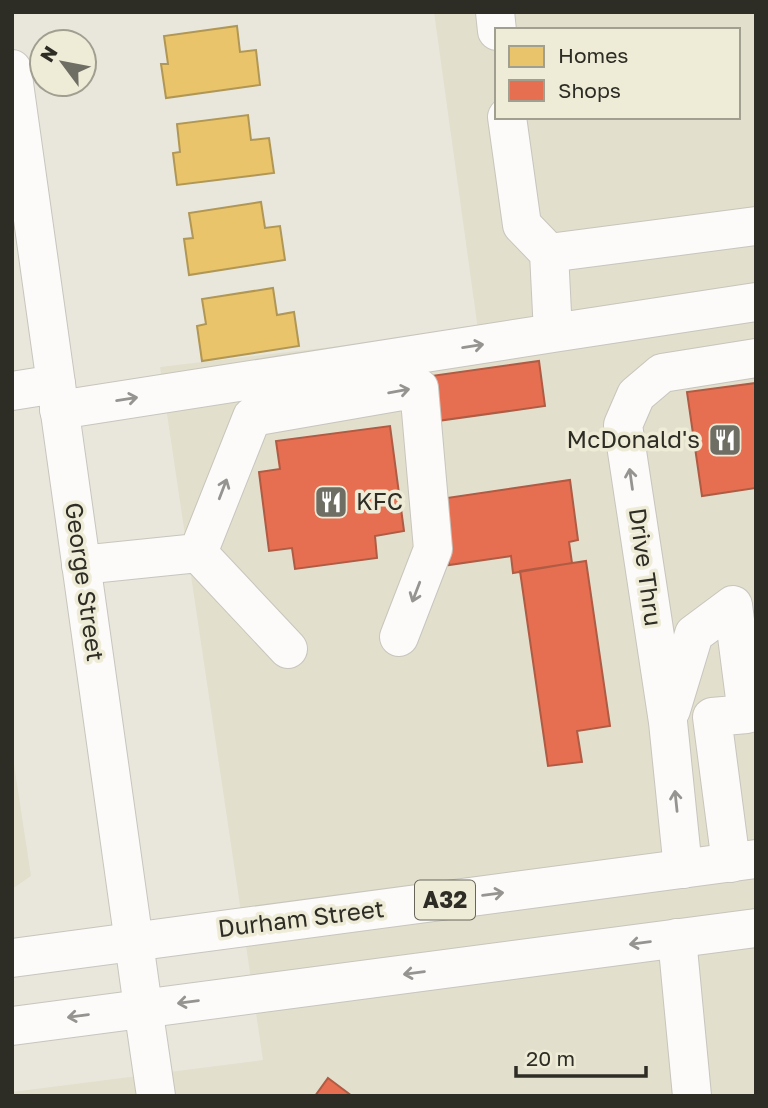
<svg xmlns="http://www.w3.org/2000/svg" width="768" height="1108" font-family="'Golos Text',sans-serif">
  <rect width="100%" height="100%" fill="#e9e7dc"/>
  <path fill="#e2dfcc" fill-rule="evenodd" d="M 434,12 L 756,12 L 756,1096 L 12,1096 L 12,1092 L 263,1060 L 160,367 L 478,330 ZM 497,30 L 738,30 L 738,117 L 497,117 Z
    M 12,751 L 31,876 L 12,889 Z"/>
  <path fill="#e9c46a" stroke="#b19755" stroke-width="2" d="M 237,26 L 240,52 L 256,50 L 260,85 L 166,98 L 161,64 L 168,64 L 164,36 Z
    M 248,115 L 251,140 L 269,138 L 274,173 L 177,185 L 173,153 L 180,152 L 177,124 Z
    M 261,202 L 265,228 L 280,226 L 285,260 L 189,275 L 184,239 L 193,238 L 189,213 Z
    M 273,288 L 277,315 L 294,312 L 299,346 L 202,361 L 197,326 L 206,324 L 202,299 Z"/>
  <path fill="#e76f51" stroke="#b05b44" stroke-width="2" d="M 539,361 L 545,406 L 430,422 L 424,377 Z
    M 756,383 L 756,488 L 702,496 L 687,392 Z
    M 390,426 L 404,531 L 375,536 L 377,558 L 295,569 L 292,548 L 269,551 L 259,472 L 280,469 L 276,441 Z
    M 570,480 L 578,540 L 569,542 L 572,563 L 513,573 L 511,556 L 449,565 L 440,499 Z
    M 586,561 L 610,726 L 577,731 L 582,762 L 548,766 L 520,571 Z
    M 328,1078 L 352,1096 L 315,1096 Z"/>
  <g fill="none" stroke-linecap="round" stroke-linejoin="round">
    <defs>
      <path id="minor" d="M 495,12 L 497,31
        M 507,117 L 522,225 L 549,253 L 553,333 L 756,302
        M 549,253 L 756,226
        M 12,391 L 56,384
        M 59,410 L 553,333
        M 198,553 L 252,417 L 419,388 L 433,549 L 399,637
        M 81,565 L 198,553 L 288,649
        M 671,710 L 694,634 L 733,605 L 747,714 L 712,717 L 731,863
        M 683,869 L 668,722 L 623,425 L 636,395 L 662,373 L 756,358
        M 677,938 L 692,1096
        M 143,1007 L 156,1096"/>
      <path id="major" d="M 12,69 L 143,1007"/>
      <path id="highway" d="M 12,958 L 756,859
        M 12,1026 L 756,928"/>
    </defs>
    <use href="#minor" stroke="#c7c5bd" stroke-width="40"/>
    <use href="#major" stroke="#c7c5bd" stroke-width="40"/>
    <use href="#highway" stroke="#c7c5bd" stroke-width="40"/>
    <use href="#minor" stroke="#fcfbfa" stroke-width="38"/>
    <use href="#major" stroke="#fcfbfa" stroke-width="38"/>
    <use href="#highway" stroke="#fcfbfa" stroke-width="38"/>
  </g>
  <defs><path id="oneway-shaft" d="M-6 0H5M1.5-3L5.5 0L1.5 3" fill="none" stroke-width="1.6" stroke-linecap="round" stroke-linejoin="round" transform="scale(1.75)"/></defs>
  <g stroke="#959490">
    <use href="#oneway-shaft" transform="translate(473 346) rotate(-9)"/>
    <use href="#oneway-shaft" transform="translate(399 391) rotate(-10)"/>
    <use href="#oneway-shaft" transform="translate(127 399) rotate(-9)"/>
    <use href="#oneway-shaft" transform="translate(631 479) rotate(-98)"/>
    <use href="#oneway-shaft" transform="translate(223 489) rotate(-69)"/>
    <use href="#oneway-shaft" transform="translate(416 592) rotate(111)"/>
    <use href="#oneway-shaft" transform="translate(676 801) rotate(-96)"/>
    <use href="#oneway-shaft" transform="translate(493 894) rotate(-7)"/>
    <use href="#oneway-shaft" transform="translate(640 943) rotate(173)"/>
    <use href="#oneway-shaft" transform="translate(414 973) rotate(173)"/>
    <use href="#oneway-shaft" transform="translate(188 1002) rotate(173)"/>
    <use href="#oneway-shaft" transform="translate(78 1016) rotate(172)"/>
  </g>
  <defs>
    <symbol id="restaurant-square" viewBox="-11 -11 22 22"><rect x="-9" y="-9" width="18" height="18" rx="4" fill="#6f6e65" stroke="#eeebd7"/><path d="M-5-6h1v4h1v-4h1v4h1v-4h1v5L-1.5 .5V6h-2V.5L-5-1ZM5-6V6H3V1.5H1.5Q1.5-4 5-6Z" fill="#fff"/></symbol>
  </defs>
  <g fill-rule="evenodd">
    <use href="#restaurant-square" x="706" y="421" width="38" height="38"/>
    <use href="#restaurant-square" x="312" y="483" width="38" height="38"/>
  </g>
  <g text-anchor="middle" stroke-width="7" stroke-linejoin="round" paint-order="stroke">
    <rect fill="#eeebd7" stroke="#68665a" stroke-width="2" x="415" y="880.5" width="60" height="39" rx="5"/>
    <g font-size="23" font-weight="bold" fill="#2e2d25">
      <text x="445" y="908">A32</text>
    </g>
    <g font-size="24" fill="#2e2d25" stroke="#eeebd7" text-anchor="end">
      <text x="700" y="448">McDonald's</text>
      <text x="356" y="510" text-anchor="start">KFC</text>
    </g>
    <g font-size="24" fill="#2e2d25" stroke="#eeebd7">
      <text transform="translate(645 567) rotate(82)" y="8">Drive Thru</text>
      <text transform="translate(84 582) rotate(82)" y="8">George Street</text>
      <text transform="translate(301 919) rotate(-7)" y="8">Durham Street</text>
    </g>
  </g>
  <rect width="768" height="1108" fill="none" stroke="#2e2d25" stroke-width="28"/>
  <rect x="495" y="28" width="245" height="91" fill="#eeebd7" stroke="#a19f90" stroke-width="2"/>
  <rect x="509" y="46" width="35" height="21" fill="#e9c46a" stroke="#a19f90" stroke-width="2"/>
  <text x="558" y="63" font-size="21" fill="#2e2d25">Homes</text>
  <rect x="509" y="80" width="35" height="21" fill="#e76f51" stroke="#a19f90" stroke-width="2"/>
  <text x="558" y="98" font-size="21" fill="#2e2d25">Shops</text>
  <g transform="translate(63 63) rotate(302)"><circle r="33" fill="#eeebd7" stroke="#a19f90" stroke-width="2"/>
  <path d="M0-5L12 26L0 18L-12 26Z" fill="#6f6e65"/>
  <text y="-10" font-size="19" font-weight="bold" text-anchor="middle" fill="#2e2d25">N</text>
  </g>
  <path d="M516 1066v10h130v-10" fill="none" stroke="#2e2d25" stroke-width="3.5"/>
  <text x="526" y="1066" font-size="21" fill="#2e2d25" stroke="#eeebd7" stroke-width="5" paint-order="stroke">20 m</text>
</svg>
